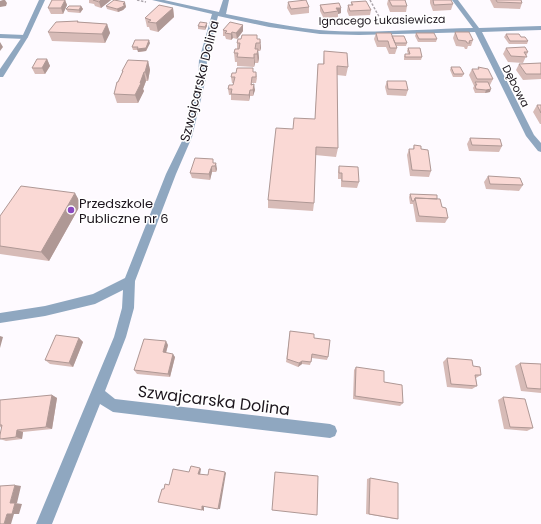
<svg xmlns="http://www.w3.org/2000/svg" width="541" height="524" font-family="Poppins,sans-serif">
  <rect width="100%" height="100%" fill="#fefaff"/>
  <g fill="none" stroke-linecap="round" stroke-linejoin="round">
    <path stroke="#a9a3aa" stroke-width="1.5" stroke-dasharray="2.5 1.5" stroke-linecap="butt" d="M 137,0 L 146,2
      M 370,0 L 383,24"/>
    <path fill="#8fa7c0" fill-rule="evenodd" d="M 0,34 L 25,35 L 28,37 L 25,39 L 0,38 Z"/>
    <path fill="#8fa7c0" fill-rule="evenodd" d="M 39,0 L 45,0 L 28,37 L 3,77 L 0,77 L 0,69 L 22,37 Z
      M 152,0 L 164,0 L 219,12 L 223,0 L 229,0 L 226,14 C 257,20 288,27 319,30 C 368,34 423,29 473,28 L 452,0 L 458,0 L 479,28 L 541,26 L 541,30 L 482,32 L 534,135 L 541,143 L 541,152 L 538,151 L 526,136 L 475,32 L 359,35 L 320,34 L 269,27 L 218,16 L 207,60 L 206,78 L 192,137 L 176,174 L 135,281 L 134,308 L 126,337 L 105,391 L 115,399 L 330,424 L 335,426 L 337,431 L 335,436 L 330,438 L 113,412 L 100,404 L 52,524 L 36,524 L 114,337 L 122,308 L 123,290 L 95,304 L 45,316 L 0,323 L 0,313 L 45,306 L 93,294 L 125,278 L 166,174 L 184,137 L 198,78 L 199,60 L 212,14 Z"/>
  </g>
  <path fill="#d7bbb7" d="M 52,0 L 65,0 L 67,5 L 63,14 L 51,14 L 48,8 Z
    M 89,0 L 111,0 L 101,8 L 95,6 L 94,4 L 89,3 Z
    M 388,0 L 405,0 L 407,6 L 406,12 L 390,12 L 387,4 Z
    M 430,0 L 451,0 L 453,4 L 451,10 L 433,11 L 430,3 Z
    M 490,0 L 521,0 L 522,3 L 520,9 L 494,8 Z
    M 288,2 L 309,7 L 309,13 L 291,15 L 287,8 Z
    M 351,2 L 371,10 L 370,15 L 349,16 L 347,11 L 348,5 L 351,5 Z
    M 126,5 L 125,6 L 126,7 L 123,10 L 118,12 L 107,9 L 106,6 Z
    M 320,5 L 341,8 L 341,13 L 338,14 L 338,17 L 324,19 L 320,11 Z
    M 81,6 L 83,9 L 80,13 L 68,12 L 66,9 Z
    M 173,8 L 174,17 L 158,32 L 150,30 L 149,27 L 147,27 L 145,18 Z
    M 78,21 L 79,22 L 107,24 L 110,33 L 105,43 L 52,41 L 48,32 Z
    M 207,23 L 207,26 L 205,30 L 198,29 L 198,26 Z
    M 243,25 L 243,31 L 237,39 L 233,38 L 231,40 L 226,39 L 225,36 L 223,36 L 223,30 Z
    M 455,32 L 473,40 L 471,46 L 468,46 L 467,49 L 465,49 L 464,47 L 456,46 L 453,38 Z
    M 376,33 L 392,36 L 407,43 L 406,46 L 396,46 L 397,48 L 395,54 L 389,54 L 386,47 L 377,47 L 374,39 Z
    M 416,33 L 437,39 L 436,42 L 418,42 L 415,36 Z
    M 506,34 L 521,37 L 528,41 L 527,44 L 509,44 L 504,37 Z
    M 257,39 L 260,39 L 261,48 L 260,51 L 258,51 L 259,58 L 258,63 L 255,63 L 254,67 L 237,66 L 237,62 L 235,62 L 234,53 L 237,49 L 237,43 Z
    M 150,43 L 146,51 L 138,52 L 138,50 L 133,50 L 132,47 Z
    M 408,48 L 422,57 L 421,60 L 404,60 L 404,57 L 405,54 L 408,54 L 407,51 Z
    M 506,48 L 528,52 L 523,63 L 508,62 L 503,54 Z
    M 324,51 L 348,67 L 346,76 L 337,75 L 338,148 L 336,157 L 315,155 L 314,203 L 313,211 L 268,208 L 268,200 L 315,119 L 318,64 L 323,64 Z
    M 47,59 L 50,66 L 45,74 L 35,74 L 32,68 Z
    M 148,61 L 150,70 L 148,81 L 146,81 L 143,89 L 144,91 L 138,103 L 117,103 L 114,94 L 122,73 L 122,71 Z
    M 541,63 L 541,79 L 523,80 L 516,70 L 519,64 Z
    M 451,67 L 464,74 L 462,77 L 453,77 L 450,70 Z
    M 478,67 L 493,79 L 490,85 L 489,85 L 490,92 L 485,93 L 475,93 L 473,88 L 474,86 L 469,75 L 472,69 L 478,69 Z
    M 253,68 L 253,72 L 256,72 L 257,78 L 256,83 L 252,83 L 252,84 L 255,90 L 253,96 L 250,96 L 249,101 L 231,100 L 231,95 L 229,95 L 228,89 L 233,85 L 233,83 L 232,83 L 231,77 L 236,73 Z
    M 387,81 L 408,90 L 406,96 L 387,95 L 385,87 Z
    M 537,105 L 541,105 L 541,124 L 540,124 L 533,112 Z
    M 470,138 L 502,146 L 499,152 L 469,151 L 467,144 Z
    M 414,145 L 431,171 L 429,177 L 410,176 L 407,155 L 409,149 L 413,149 Z
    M 214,163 L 217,169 L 216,172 L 212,172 L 210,180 L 192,178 L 190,173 Z
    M 339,166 L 359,182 L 357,188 L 341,187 L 341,179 L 338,179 L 338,172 Z
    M 488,176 L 523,185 L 519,191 L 486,189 L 484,182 Z
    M 410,194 L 437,199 L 448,218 L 445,223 L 416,222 L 413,204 L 410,204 L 409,197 Z
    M 81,204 L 49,261 L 0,254 L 0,216 Z
    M 290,331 L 314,338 L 328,357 L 327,360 L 312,358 L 310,365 L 302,364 L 298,367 L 286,362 Z
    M 79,338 L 83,342 L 73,367 L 50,364 L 45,360 Z
    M 168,345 L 166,353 L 175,357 L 170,377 L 137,374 L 134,370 Z
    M 447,358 L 473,366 L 481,375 L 476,378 L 477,386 L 472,389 L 447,387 L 443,362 Z
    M 520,363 L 541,364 L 541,393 L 521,391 L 515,366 Z
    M 356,367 L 384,382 L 403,403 L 400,406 L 353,399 L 354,370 Z
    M 52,395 L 57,398 L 52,429 L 23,432 L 22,439 L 6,441 L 0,439 L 0,435 L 2,428 L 0,427 L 0,403 Z
    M 503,397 L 533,428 L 527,431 L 504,429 L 498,400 Z
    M 370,478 L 398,519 L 395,519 L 366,514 L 367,479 Z"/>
  <path fill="#af9895" d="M 3,0 L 5,0 L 7,3 L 6,6 L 0,7 L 0,1 Z
    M 65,0 L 67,5 L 63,14 L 61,8 Z
    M 101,0 L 111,0 L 101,8 L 99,2 Z
    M 125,2 L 126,7 L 123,10 L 118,12 L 117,9 Z
    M 81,6 L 83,9 L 80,13 L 79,10 Z
    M 173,8 L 174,17 L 158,32 L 156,23 Z
    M 336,8 L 341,8 L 341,13 L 338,14 L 338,11 Z
    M 207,23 L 207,26 L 205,30 L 205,27 Z
    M 107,24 L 110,33 L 105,43 L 102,34 Z
    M 243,25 L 243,31 L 237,39 L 236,33 Z
    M 232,32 L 233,38 L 231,40 L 231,34 Z
    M 260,39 L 261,48 L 260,51 Z
    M 149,40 L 150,43 L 146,51 L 138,52 L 137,49 Z
    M 0,42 L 3,47 L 0,51 Z
    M 258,49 L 259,58 L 258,63 L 257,54 Z
    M 254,54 L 255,63 L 254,67 Z
    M 47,59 L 50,66 L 45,74 L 42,68 Z
    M 148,61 L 150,70 L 148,81 L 145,72 Z
    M 144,72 L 146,81 L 143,89 L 144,91 L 138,103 L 135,95 Z
    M 254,84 L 255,90 L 253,96 L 253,90 Z
    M 491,89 L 490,92 L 485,93 L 486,90 Z
    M 250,90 L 250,96 L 249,101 L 249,95 Z
    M 216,163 L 217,169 L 216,172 L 215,166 Z
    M 212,166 L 212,172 L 210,180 L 209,174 Z
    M 75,193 L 81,204 L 49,261 L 41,252 Z
    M 0,336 L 3,337 L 0,348 Z
    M 79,338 L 83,342 L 73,367 L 69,363 Z
    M 166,341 L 168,345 L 165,356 L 163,352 Z
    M 173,354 L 175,357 L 170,377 L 168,374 Z
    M 302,361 L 302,364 L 298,367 L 299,363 Z
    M 52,395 L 57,398 L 52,429 L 46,427 Z
    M 17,430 L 23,432 L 22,439 L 16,437 Z
    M 200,468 L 201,469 L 200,475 L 198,474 Z
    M 225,472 L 226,473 L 220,509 L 218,509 Z
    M 15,485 L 21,486 L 17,503 L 10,503 Z
    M 15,503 L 22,504 L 19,514 L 12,514 Z
    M 202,506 L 204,506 L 204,511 L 202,510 Z
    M 7,514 L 14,514 L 11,524 L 4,524 Z"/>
  <path fill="#fad9d5" stroke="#af9895" d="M 52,0 L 65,0 L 61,8 L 48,8 Z
    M 93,0 L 101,0 L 99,2 Z
    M 114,0 L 125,2 L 123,4 L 125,5 L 122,7 L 117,9 L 106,6 Z
    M 306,0 L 309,7 L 291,9 L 288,2 Z
    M 389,0 L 405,0 L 407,6 L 392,6 Z
    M 433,0 L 451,0 L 453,4 L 434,5 Z
    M 496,0 L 521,0 L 522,3 L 497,2 Z
    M 366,1 L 371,10 L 350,11 L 348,5 L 353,5 L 351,2 Z
    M 339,3 L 341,8 L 336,8 L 338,11 L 324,13 L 320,5 Z
    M 159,5 L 173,8 L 156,23 L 148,22 L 151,20 L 145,18 Z
    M 69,6 L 81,6 L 79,10 L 66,9 Z
    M 78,21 L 77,22 L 107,24 L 102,34 L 48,32 L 56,22 Z
    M 200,22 L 207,23 L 205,27 L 198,26 Z
    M 230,22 L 243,25 L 236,33 L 232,32 L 231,34 L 225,33 L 227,31 L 223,30 Z
    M 455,32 L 469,32 L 473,40 L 469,41 L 470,43 L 467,43 L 466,41 L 458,40 Z
    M 376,33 L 391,33 L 397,48 L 390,48 L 388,41 L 378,41 Z
    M 416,33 L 434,33 L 437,39 L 419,39 Z
    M 506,34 L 519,34 L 521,37 L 525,37 L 528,41 L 510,41 Z
    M 242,35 L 257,35 L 257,39 L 260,39 L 260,43 L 256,43 L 255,49 L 258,49 L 257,54 L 254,54 L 254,58 L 237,57 L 238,53 L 234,53 L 235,49 L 239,49 L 240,43 L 237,43 L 238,39 L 241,39 Z
    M 392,36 L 404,36 L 407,43 L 395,43 Z
    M 135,40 L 149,40 L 146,48 L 137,49 L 138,47 L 132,47 Z
    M 525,47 L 528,52 L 524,52 L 527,57 L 511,56 L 506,48 Z
    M 408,48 L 420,48 L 422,57 L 405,57 L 405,54 L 410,54 Z
    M 324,51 L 347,53 L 348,67 L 337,66 L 338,148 L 316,147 L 314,203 L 268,200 L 276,128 L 293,129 L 294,118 L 315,119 L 318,64 L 324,64 Z
    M 37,59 L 47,59 L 42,68 L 32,68 Z
    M 128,60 L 148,61 L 145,72 L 144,72 L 140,83 L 141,83 L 135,95 L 114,94 L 117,82 L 118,82 L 123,71 L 122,71 Z
    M 541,63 L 541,74 L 526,74 L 519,64 Z
    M 451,67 L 460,67 L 464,74 L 454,74 Z
    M 478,67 L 488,69 L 493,79 L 477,79 L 472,69 L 479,69 Z
    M 237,68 L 253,68 L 253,72 L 256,72 L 256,77 L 252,77 L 251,85 L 254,84 L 253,90 L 250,90 L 249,95 L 231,94 L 232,89 L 228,89 L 229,85 L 233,85 L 235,77 L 231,77 L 232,73 L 236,73 Z
    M 387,81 L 406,81 L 408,90 L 388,89 Z
    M 475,82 L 488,82 L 491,89 L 486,90 L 476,89 L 475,85 L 477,85 Z
    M 537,105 L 541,105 L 541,113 Z
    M 470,138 L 500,139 L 502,146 L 472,145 Z
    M 414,145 L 421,146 L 421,149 L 428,150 L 431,171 L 412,170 L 409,149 L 414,149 Z
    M 195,158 L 213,159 L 213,163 L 216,163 L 215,166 L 212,166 L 209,174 L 190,173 Z
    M 339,166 L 358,167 L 359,182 L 342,181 L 342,173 L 339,173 Z
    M 488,176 L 520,178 L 523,185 L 490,184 Z
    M 21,186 L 75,193 L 41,252 L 0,246 L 0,216 Z
    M 410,194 L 437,195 L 437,199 L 415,198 L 414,201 L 412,201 Z
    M 415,198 L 440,199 L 442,207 L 446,208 L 448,218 L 419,216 Z
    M 290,331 L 314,334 L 314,338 L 330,340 L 328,357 L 312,354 L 311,362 L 302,361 L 299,363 L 287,359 Z
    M 56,335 L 79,338 L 69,363 L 45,360 Z
    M 144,339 L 166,341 L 163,352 L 173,354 L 168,374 L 134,370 Z
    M 447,358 L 472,360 L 473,366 L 480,367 L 481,375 L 475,375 L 477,386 L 451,384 Z
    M 520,363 L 541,364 L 541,389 L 527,388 Z
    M 356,367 L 384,371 L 384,382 L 402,385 L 403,403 L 355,396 Z
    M 52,395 L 46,427 L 17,430 L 16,437 L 0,439 L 0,435 L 2,425 L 0,425 L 0,400 Z
    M 503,397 L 525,399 L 533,428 L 510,427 Z
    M 191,466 L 200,468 L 198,474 L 208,475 L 209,469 L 225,472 L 218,509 L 202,506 L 202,510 L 158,502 L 162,489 L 164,489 L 165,484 L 169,485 L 173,469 L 189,472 Z
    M 275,472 L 318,476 L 317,515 L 272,510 Z
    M 370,478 L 398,483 L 398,519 L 369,514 Z
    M 15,485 L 10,503 L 15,503 L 12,514 L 7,514 L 4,524 L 0,524 L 0,486 Z"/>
  <circle fill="#8b4abf" stroke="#fff" stroke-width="1.5" cx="71" cy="210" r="4"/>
  <g text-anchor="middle" stroke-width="3" stroke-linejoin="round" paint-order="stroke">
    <g font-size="11" fill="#1d161e" stroke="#fff">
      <text transform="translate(382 20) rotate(-1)" y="4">Ignacego Łukasiewicza</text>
      <text transform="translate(516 86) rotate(63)" y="4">Dębowa</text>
    </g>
    <g font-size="13" fill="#1d161e" stroke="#fff">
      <text transform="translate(199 81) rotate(-76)" y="5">Szwajcarska Dolina</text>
    </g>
    <g font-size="13" fill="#1d161e" stroke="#fff" text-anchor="start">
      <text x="79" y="208">Przedszkole<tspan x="79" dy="15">Publiczne nr 6</tspan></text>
    </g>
    <g font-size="16" fill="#1d161e" stroke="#fff">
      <text transform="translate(214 400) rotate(7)" y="6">Szwajcarska Dolina</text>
    </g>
  </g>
</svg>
